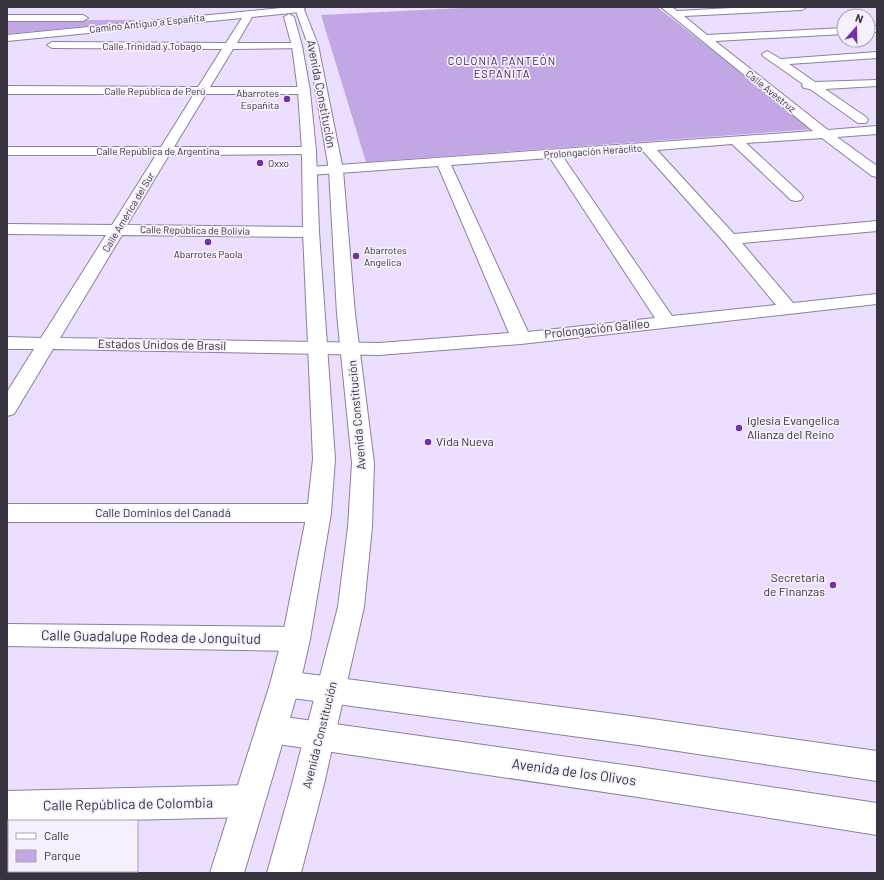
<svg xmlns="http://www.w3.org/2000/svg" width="884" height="880" font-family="Barlow,sans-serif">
  <rect width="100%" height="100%" fill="#ebdefe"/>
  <path fill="#c2a7e5" d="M 483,7 L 657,7 L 814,129 L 366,162 L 321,15 Z
    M 7,20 L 148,20 L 7,34 Z"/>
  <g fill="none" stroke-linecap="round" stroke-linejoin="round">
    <defs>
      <path id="minor" d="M 291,7 L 303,7 L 305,9 L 300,12 L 252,17 L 237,43 L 297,43 L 301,44 L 302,46 L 301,48 L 233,49 L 210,87 L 304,87 L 308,88 L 310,91 L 308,94 L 206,94 L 174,147 L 309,147 L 314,148 L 316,151 L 314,154 L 169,155 L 127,225 L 311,227 L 317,229 L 319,232 L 317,235 L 311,237 L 122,235 L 60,338 L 379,343 L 509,333 L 438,166 L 310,175 L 305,174 L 303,171 L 305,168 L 310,167 L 813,131 L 661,7 L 672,7 L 677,11 L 750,7 L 807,7 L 802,10 L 684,16 L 707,35 L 844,28 L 844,34 L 715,41 L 828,130 L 877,126 L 877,134 L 837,137 L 877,166 L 877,177 L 872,176 L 822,138 L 746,143 L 801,194 L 803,197 L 801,200 L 796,201 L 791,200 L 732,144 L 657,150 L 734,234 L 877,221 L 877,231 L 742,243 L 793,303 L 877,294 L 877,304 L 521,344 L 379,355 L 53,349 L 14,414 L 7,416 L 7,392 L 34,349 L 7,349 L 7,337 L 41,338 L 106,235 L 7,234 L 7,224 L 112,225 L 156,155 L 7,155 L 7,147 L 161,147 L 194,94 L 7,94 L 7,86 L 198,87 L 222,49 L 52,48 L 47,45 L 52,42 L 226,43 L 242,18 L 7,41 L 7,35 ZM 643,151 L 724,242 L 776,305 L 672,316 L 563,157 ZM 550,158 L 655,318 L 528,332 L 451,165 Z
        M 7,15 L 83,15 L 88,18 L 83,21 L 7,21 Z
        M 868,26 L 877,26 L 877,32 L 868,32 Z
        M 767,51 L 781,59 L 877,52 L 877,58 L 789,64 L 815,82 L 877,80 L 877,86 L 825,89 L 866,117 L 868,120 L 866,123 L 858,123 L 810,89 L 804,88 L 802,86 L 803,84 L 763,56 L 762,54 Z
        M 7,504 L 319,504 L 328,507 L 331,513 L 328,519 L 319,522 L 7,522 Z
        M 7,624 L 296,627 L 306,631 L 310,639 L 306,647 L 296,651 L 7,646 Z
        M 249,785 L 260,790 L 265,801 L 260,812 L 249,817 L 83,821 L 9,821 L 9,823 L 7,823 L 7,791 Z"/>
      <path id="tertiary" d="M 285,671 L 638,717 L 877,751 L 877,781 L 638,745 L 285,697 L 275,693 L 270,684 L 275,675 Z
        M 271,715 L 638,767 L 877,803 L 877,835 L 638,797 L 271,743 L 260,739 L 256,729 L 260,719 Z"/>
      <path id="secondary" d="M 287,7 L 303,7 L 318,45 L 343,170 L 355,314 L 374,463 L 372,527 L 364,607 L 324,784 L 301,873 L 267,873 L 292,784 L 338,607 L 348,527 L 352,463 L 337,314 L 329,170 L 308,45 L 296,11 L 289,9 Z
        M 289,14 L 294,17 L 302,46 L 310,91 L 316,151 L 319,232 L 335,459 L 331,513 L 310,639 L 300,684 L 244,873 L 210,873 L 270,684 L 282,639 L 307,513 L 313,459 L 303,232 L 302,151 L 298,91 L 292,46 L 284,17 Z"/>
    </defs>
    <use href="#minor" stroke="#8c809c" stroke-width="2"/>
    <use href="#tertiary" stroke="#8c809c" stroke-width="2"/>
    <use href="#secondary" stroke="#8c809c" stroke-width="2"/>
    <use href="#minor" fill="#fff" fill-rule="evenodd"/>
    <use href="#tertiary" fill="#fff" fill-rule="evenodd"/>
    <use href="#secondary" fill="#fff" fill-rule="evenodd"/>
  </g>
  <g fill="#7032a8" stroke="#f5f0fc" stroke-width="1.5">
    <circle cx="287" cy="99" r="4"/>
    <circle cx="260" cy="163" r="4"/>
    <circle cx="208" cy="242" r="4"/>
    <circle cx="356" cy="256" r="4"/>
    <circle cx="739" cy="428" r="4"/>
    <circle cx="428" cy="442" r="4"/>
    <circle cx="833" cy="585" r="4"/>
  </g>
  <g text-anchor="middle" stroke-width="3.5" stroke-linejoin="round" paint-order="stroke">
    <g font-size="10" fill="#38333f" stroke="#f5f0fc">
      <text transform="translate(147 23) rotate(-6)" y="4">Camino Antiguo a Españita</text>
      <text x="152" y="50">Calle Trinidad y Tobago</text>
      <text x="155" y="95">Calle República de Perú</text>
      <text transform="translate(771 91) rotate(39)" y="4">Calle Avestruz</text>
      <text x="158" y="155">Calle República de Argentina</text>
      <text transform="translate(593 151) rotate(-4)" y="4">Prolongación Heráclito</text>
      <text transform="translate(128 212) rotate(-59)" y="4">Calle América del Sur</text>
      <text transform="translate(195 230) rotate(1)" y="4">Calle República de Bolivia</text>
    </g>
    <g font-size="10" fill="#38333f" stroke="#f5f0fc" text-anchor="start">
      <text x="279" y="97" text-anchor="end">Abarrotes<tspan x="279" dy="12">Españita</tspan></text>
      <text x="268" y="167">Oxxo</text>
      <text x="364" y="254">Abarrotes<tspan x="364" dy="12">Angelica</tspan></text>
      <text x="208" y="258" text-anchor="middle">Abarrotes Paola</text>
    </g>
    <g font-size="11" letter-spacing="1" fill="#41255e" stroke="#f5f0fc">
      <text x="502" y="65">COLONIA PANTEÓN<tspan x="502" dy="13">ESPAÑITA</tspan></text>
    </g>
    <g font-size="12" fill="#38333f" stroke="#f5f0fc">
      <text transform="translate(321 94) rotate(79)" y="4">Avenida Constitución</text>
      <text transform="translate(597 329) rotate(-6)" y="4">Prolongación Galileo</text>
      <text transform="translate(162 345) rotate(1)" y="4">Estados Unidos de Brasil</text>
      <text transform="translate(357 415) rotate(-95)" y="4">Avenida Constitución</text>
      <text x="163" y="517">Calle Dominios del Canadá</text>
      <text transform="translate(320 735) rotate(-76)" y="4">Avenida Constitución</text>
    </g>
    <g font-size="12" fill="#38333f" stroke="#f5f0fc" text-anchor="start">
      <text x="747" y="425">Iglesia Evangelica<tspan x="747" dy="14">Alianza del Reino</tspan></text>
      <text x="436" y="446">Vida Nueva</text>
      <text x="825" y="582" text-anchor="end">Secretaria<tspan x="825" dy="14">de Finanzas</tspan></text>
    </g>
    <g font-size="14" fill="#38333f" stroke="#f5f0fc">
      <text transform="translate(151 637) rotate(1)" y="5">Calle Guadalupe Rodea de Jonguitud</text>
      <text transform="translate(574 772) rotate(8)" y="5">Avenida de los Olivos</text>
      <text transform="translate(128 804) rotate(-1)" y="5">Calle República de Colombia</text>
    </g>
  </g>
  <rect width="884" height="880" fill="none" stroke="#38333f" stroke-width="16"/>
  <rect x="8" y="820" width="130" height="52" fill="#f5f0fc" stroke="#a9a4b0"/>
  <rect x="16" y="833" width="20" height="6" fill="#ffffff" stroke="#a9a4b0"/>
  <text x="44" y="840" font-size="12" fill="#38333f">Calle</text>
  <rect x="16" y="850" width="20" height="12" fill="#c2a7e5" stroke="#a9a4b0"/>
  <text x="44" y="860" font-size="12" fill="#38333f">Parque</text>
  <g transform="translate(856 28) rotate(20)"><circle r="19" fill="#f5f0fc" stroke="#a9a4b0"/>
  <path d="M0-3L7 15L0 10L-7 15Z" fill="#7032a8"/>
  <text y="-6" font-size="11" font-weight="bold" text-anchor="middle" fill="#38333f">N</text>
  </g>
</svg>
